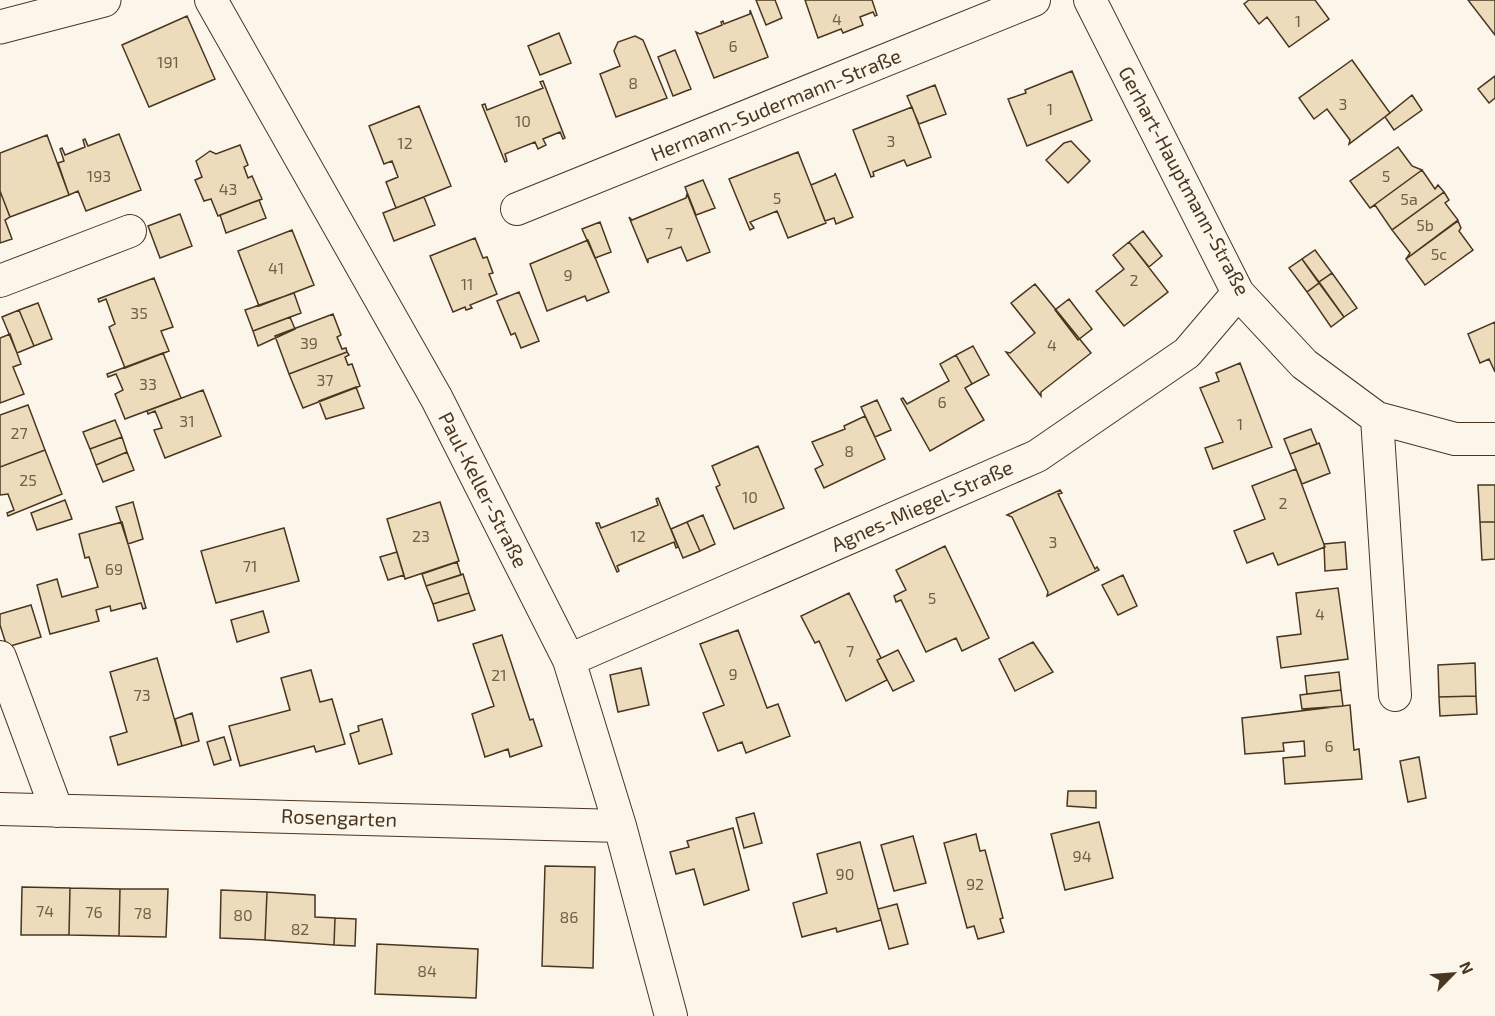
<svg xmlns="http://www.w3.org/2000/svg" width="1495" height="1016" font-family="'Exo 2',sans-serif">
  <rect width="100%" height="100%" fill="#fbf6e9"/>
  <path fill="#ecdcbc" stroke="#4a3520" stroke-width="1.5" d="M 756,0 L 775,0 L 782,18 L 766,25 Z
    M 805,0 L 872,0 L 877,15 L 875,16 L 873,12 L 860,17 L 863,25 L 843,33 L 841,29 L 818,38 Z
    M 1249,0 L 1315,0 L 1329,19 L 1289,47 L 1267,17 L 1259,24 L 1244,4 Z
    M 1468,0 L 1495,0 L 1495,35 Z
    M 750,10 L 768,57 L 714,78 L 696,32 L 700,34 L 722,25 L 721,22 L 723,21 L 724,24 L 750,14 Z
    M 187,16 L 215,79 L 149,107 L 122,45 Z
    M 559,33 L 571,63 L 540,75 L 528,46 Z
    M 635,36 L 643,40 L 667,98 L 616,117 L 600,74 L 620,66 L 614,51 L 618,42 Z
    M 675,50 L 691,89 L 673,96 L 658,57 Z
    M 1352,60 L 1390,113 L 1349,144 L 1350,140 L 1327,109 L 1314,119 L 1299,98 Z
    M 1072,71 L 1092,120 L 1027,146 L 1008,99 L 1026,93 L 1025,90 Z
    M 1495,76 L 1495,98 L 1489,103 L 1478,89 Z
    M 543,81 L 565,138 L 563,139 L 560,132 L 543,139 L 546,145 L 538,149 L 535,142 L 505,154 L 507,161 L 505,162 L 482,105 L 485,104 L 487,110 L 543,88 L 540,82 Z
    M 935,85 L 946,114 L 919,124 L 907,96 Z
    M 1412,95 L 1422,110 L 1394,130 L 1385,117 Z
    M 419,106 L 451,186 L 396,208 L 386,182 L 398,177 L 392,161 L 384,164 L 369,126 Z
    M 912,107 L 931,157 L 907,166 L 904,160 L 873,172 L 874,176 L 871,177 L 853,130 Z
    M 119,134 L 141,190 L 86,211 L 78,191 L 69,195 L 58,163 L 64,161 L 60,149 L 62,148 L 65,155 L 85,147 L 83,140 L 85,139 L 88,146 Z
    M 47,135 L 69,195 L 10,217 L 0,191 L 0,153 Z
    M 1071,141 L 1090,161 L 1068,183 L 1046,160 L 1064,143 Z
    M 240,145 L 248,165 L 244,167 L 248,178 L 252,176 L 262,199 L 218,216 L 211,199 L 204,201 L 195,180 L 202,177 L 196,161 L 210,151 L 216,154 Z
    M 1398,147 L 1412,166 L 1422,170 L 1370,208 L 1350,181 Z
    M 798,152 L 826,223 L 788,238 L 777,211 L 750,222 L 754,228 L 750,230 L 729,179 Z
    M 1422,170 L 1435,189 L 1438,185 L 1444,192 L 1392,230 L 1375,205 L 1370,208 Z
    M 835,173 L 853,217 L 836,224 L 834,218 L 825,221 L 811,185 L 835,175 Z
    M 703,180 L 715,208 L 696,215 L 685,187 Z
    M 0,191 L 10,217 L 5,220 L 12,239 L 0,243 Z
    M 1444,192 L 1449,200 L 1445,203 L 1458,220 L 1406,259 L 1410,253 L 1392,230 Z
    M 687,194 L 710,252 L 687,261 L 681,247 L 648,259 L 648,263 L 629,217 L 632,220 L 686,198 Z
    M 424,197 L 435,225 L 394,241 L 383,213 Z
    M 259,200 L 266,218 L 226,233 L 220,215 Z
    M 180,214 L 192,246 L 160,258 L 148,226 Z
    M 1458,221 L 1461,228 L 1459,231 L 1473,250 L 1425,285 L 1406,259 Z
    M 600,222 L 611,252 L 595,258 L 582,229 Z
    M 292,230 L 314,285 L 259,306 L 238,251 Z
    M 1143,231 L 1162,256 L 1149,267 L 1129,242 Z
    M 475,238 L 483,258 L 487,257 L 493,273 L 489,274 L 497,294 L 470,305 L 472,308 L 466,310 L 465,307 L 453,312 L 430,256 Z
    M 588,240 L 609,292 L 587,301 L 585,296 L 547,311 L 530,264 Z
    M 1129,242 L 1168,292 L 1124,326 L 1096,291 L 1124,269 L 1113,255 Z
    M 1315,250 L 1332,273 L 1319,282 L 1302,259 Z
    M 1302,259 L 1319,283 L 1307,292 L 1289,268 Z
    M 1332,273 L 1357,308 L 1344,317 L 1319,282 Z
    M 154,278 L 173,327 L 161,331 L 169,351 L 125,368 L 109,327 L 115,324 L 106,299 L 99,302 L 98,299 Z
    M 1319,283 L 1344,317 L 1331,327 L 1307,292 Z
    M 1035,284 L 1091,353 L 1041,392 L 1041,396 L 1006,352 L 1010,353 L 1035,333 L 1011,303 Z
    M 519,292 L 539,341 L 521,348 L 515,333 L 511,335 L 497,301 Z
    M 294,293 L 301,313 L 253,331 L 245,310 Z
    M 1069,299 L 1092,329 L 1078,340 L 1055,310 Z
    M 38,303 L 52,339 L 34,346 L 19,310 Z
    M 19,310 L 34,346 L 17,353 L 2,317 Z
    M 333,314 L 341,335 L 337,337 L 342,349 L 346,348 L 347,352 L 289,374 L 275,336 Z
    M 290,317 L 295,329 L 258,346 L 253,331 Z
    M 1495,322 L 1495,372 L 1489,359 L 1480,363 L 1468,334 Z
    M 10,334 L 21,364 L 13,367 L 24,394 L 0,403 L 0,338 Z
    M 973,346 L 989,375 L 972,384 L 956,355 Z
    M 347,352 L 349,355 L 345,357 L 348,365 L 352,364 L 360,386 L 303,408 L 289,374 Z
    M 163,353 L 181,398 L 125,419 L 115,394 L 123,390 L 116,374 L 108,377 L 107,374 Z
    M 956,355 L 972,384 L 965,388 L 984,420 L 930,451 L 901,399 L 903,398 L 907,404 L 949,381 L 940,364 Z
    M 1240,363 L 1272,447 L 1213,469 L 1205,448 L 1223,442 L 1200,388 L 1219,381 L 1216,373 Z
    M 356,387 L 364,408 L 326,419 L 319,401 Z
    M 203,390 L 221,436 L 165,458 L 154,430 L 162,428 L 155,411 L 148,414 L 147,411 Z
    M 877,400 L 891,430 L 875,437 L 861,407 Z
    M 28,405 L 45,450 L 0,467 L 0,415 Z
    M 865,416 L 885,459 L 824,488 L 815,469 L 823,465 L 812,442 L 845,429 L 844,426 Z
    M 115,420 L 122,437 L 90,449 L 83,432 Z
    M 1311,429 L 1317,444 L 1290,454 L 1284,439 Z
    M 122,437 L 127,452 L 96,465 L 90,449 Z
    M 1319,443 L 1330,473 L 1302,484 L 1290,454 Z
    M 758,446 L 784,508 L 734,529 L 716,487 L 720,485 L 712,466 Z
    M 45,450 L 62,494 L 8,516 L 7,513 L 14,510 L 8,494 L 0,495 L 0,467 Z
    M 127,452 L 134,470 L 103,482 L 96,465 Z
    M 1296,469 L 1325,547 L 1278,565 L 1273,553 L 1247,563 L 1234,531 L 1265,519 L 1252,486 Z
    M 1478,485 L 1495,485 L 1495,522 L 1480,522 Z
    M 1060,490 L 1062,493 L 1058,494 L 1095,569 L 1097,567 L 1099,570 L 1047,596 L 1048,592 L 1012,517 L 1007,515 Z
    M 658,498 L 678,547 L 676,548 L 674,542 L 617,566 L 619,571 L 617,572 L 596,523 L 599,523 L 601,528 L 658,505 L 656,499 Z
    M 65,500 L 72,519 L 37,530 L 31,513 Z
    M 133,502 L 143,539 L 128,544 L 116,507 Z
    M 440,502 L 459,561 L 405,579 L 387,519 Z
    M 703,515 L 715,544 L 700,551 L 687,522 Z
    M 122,522 L 146,608 L 143,609 L 141,603 L 111,611 L 110,606 L 96,610 L 99,621 L 50,634 L 37,585 L 57,579 L 62,597 L 98,587 L 89,557 L 85,558 L 79,534 Z
    M 687,522 L 700,551 L 683,558 L 671,529 Z
    M 1480,522 L 1495,522 L 1495,559 L 1482,560 Z
    M 284,528 L 299,581 L 216,603 L 201,551 Z
    M 1345,542 L 1347,569 L 1325,571 L 1324,544 Z
    M 945,546 L 989,638 L 962,651 L 956,638 L 926,652 L 901,600 L 896,602 L 894,596 L 906,590 L 896,570 Z
    M 397,552 L 404,575 L 388,580 L 380,557 Z
    M 457,562 L 461,575 L 426,586 L 422,574 Z
    M 463,574 L 469,593 L 433,604 L 426,586 Z
    M 1123,575 L 1137,606 L 1118,615 L 1102,585 Z
    M 1338,588 L 1348,659 L 1281,668 L 1277,637 L 1301,634 L 1296,593 Z
    M 469,593 L 475,610 L 438,621 L 433,604 Z
    M 849,593 L 881,658 L 877,660 L 887,680 L 846,701 L 819,641 L 815,643 L 801,616 Z
    M 31,605 L 41,637 L 7,647 L 0,625 L 0,614 Z
    M 263,611 L 269,632 L 237,642 L 231,620 Z
    M 738,630 L 767,708 L 778,704 L 790,736 L 746,753 L 742,742 L 718,751 L 703,713 L 724,705 L 700,644 Z
    M 502,635 L 530,720 L 533,719 L 542,746 L 510,757 L 508,749 L 485,757 L 472,714 L 494,706 L 473,644 Z
    M 1033,642 L 1053,672 L 1015,691 L 999,659 Z
    M 898,650 L 914,681 L 893,691 L 877,660 Z
    M 157,658 L 182,746 L 118,765 L 110,737 L 127,732 L 110,672 Z
    M 1475,663 L 1476,696 L 1439,697 L 1438,665 Z
    M 641,668 L 649,705 L 618,712 L 610,675 Z
    M 311,670 L 320,702 L 332,699 L 345,744 L 316,752 L 314,746 L 240,766 L 229,726 L 290,710 L 281,678 Z
    M 1339,672 L 1341,690 L 1307,694 L 1305,676 Z
    M 1341,690 L 1343,706 L 1302,709 L 1300,695 Z
    M 1476,696 L 1477,714 L 1440,716 L 1439,697 Z
    M 1350,705 L 1354,750 L 1359,749 L 1362,779 L 1285,784 L 1283,758 L 1305,756 L 1304,741 L 1283,743 L 1284,751 L 1245,754 L 1242,718 Z
    M 192,713 L 199,741 L 182,746 L 175,719 Z
    M 382,719 L 392,754 L 359,764 L 350,734 L 359,731 L 358,726 Z
    M 224,737 L 231,760 L 214,765 L 207,742 Z
    M 1419,757 L 1426,798 L 1408,802 L 1400,761 Z
    M 1068,791 L 1096,791 L 1096,808 L 1067,806 Z
    M 754,813 L 762,843 L 744,848 L 736,818 Z
    M 1099,822 L 1113,878 L 1065,890 L 1051,834 Z
    M 733,828 L 749,890 L 704,905 L 694,869 L 676,874 L 670,852 L 689,847 L 687,841 Z
    M 976,834 L 980,851 L 985,850 L 1003,918 L 1000,919 L 1004,932 L 978,939 L 974,926 L 967,928 L 944,843 Z
    M 913,836 L 926,883 L 894,891 L 881,845 Z
    M 860,842 L 881,920 L 837,932 L 836,928 L 802,937 L 793,903 L 827,893 L 817,854 Z
    M 545,866 L 595,867 L 593,968 L 542,966 Z
    M 22,887 L 70,888 L 69,935 L 21,935 Z
    M 70,888 L 120,889 L 119,936 L 69,935 Z
    M 120,889 L 168,889 L 166,937 L 119,936 Z
    M 221,890 L 267,892 L 265,940 L 220,938 Z
    M 267,892 L 315,895 L 315,917 L 335,918 L 334,945 L 265,940 Z
    M 897,904 L 908,944 L 889,949 L 878,909 Z
    M 335,918 L 356,919 L 355,946 L 334,945 Z
    M 377,944 L 478,949 L 476,998 L 375,994 Z"/>
  <g fill="none" stroke-linecap="round" stroke-linejoin="round">
    <defs>
      <path id="street" d="M 211,0 L 437,399 L 569,660 L 620,826 L 671,1016
        M 1090,0 L 1238,293 L 1304,364 L 1377,418 L 1455,439 L 1495,439
        M 517,209 L 1034,0
        M 0,281 L 130,231
        M 1377,418 L 1395,695
        M 0,657 L 57,811
        M 569,660 L 1037,456 L 1187,353 L 1238,293
        M 0,809 L 620,826"/>
      <path id="secondary" d="M 0,27 L 104,0"/>
    </defs>
    <use href="#street" stroke="#4a3520" stroke-width="34"/>
    <use href="#secondary" stroke="#4a3520" stroke-width="35"/>
    <use href="#street" stroke="#fbf6e9" stroke-width="32"/>
    <use href="#secondary" stroke="#fbf6e9" stroke-width="33"/>
  </g>
  <g text-anchor="middle" stroke-width="4.5" stroke-linejoin="round" paint-order="stroke">
    <g font-size="16" fill="#725f47">
      <text x="837" y="25">4</text>
      <text x="1298" y="27">1</text>
      <text x="733" y="52">6</text>
      <text x="168" y="68">191</text>
      <text x="633" y="89">8</text>
      <text x="1343" y="110">3</text>
      <text x="1050" y="115">1</text>
      <text x="523" y="127">10</text>
      <text x="891" y="147">3</text>
      <text x="405" y="149">12</text>
      <text x="99" y="182">193</text>
      <text x="1386" y="182">5</text>
      <text x="228" y="195">43</text>
      <text x="777" y="204">5</text>
      <text x="1409" y="205">5a</text>
      <text x="1425" y="231">5b</text>
      <text x="669" y="239">7</text>
      <text x="1439" y="260">5c</text>
      <text x="276" y="274">41</text>
      <text x="568" y="281">9</text>
      <text x="1134" y="286">2</text>
      <text x="467" y="290">11</text>
      <text x="139" y="319">35</text>
      <text x="309" y="349">39</text>
      <text x="1052" y="351">4</text>
      <text x="325" y="386">37</text>
      <text x="148" y="390">33</text>
      <text x="942" y="408">6</text>
      <text x="187" y="427">31</text>
      <text x="1240" y="430">1</text>
      <text x="19" y="439">27</text>
      <text x="849" y="457">8</text>
      <text x="28" y="486">25</text>
      <text x="750" y="503">10</text>
      <text x="1283" y="509">2</text>
      <text x="421" y="542">23</text>
      <text x="638" y="542">12</text>
      <text x="1053" y="548">3</text>
      <text x="250" y="572">71</text>
      <text x="114" y="575">69</text>
      <text x="932" y="604">5</text>
      <text x="1320" y="620">4</text>
      <text x="850" y="657">7</text>
      <text x="733" y="680">9</text>
      <text x="499" y="681">21</text>
      <text x="142" y="701">73</text>
      <text x="1329" y="752">6</text>
      <text x="1082" y="862">94</text>
      <text x="845" y="880">90</text>
      <text x="975" y="890">92</text>
      <text x="45" y="917">74</text>
      <text x="94" y="918">76</text>
      <text x="143" y="919">78</text>
      <text x="243" y="921">80</text>
      <text x="569" y="923">86</text>
      <text x="300" y="935">82</text>
      <text x="427" y="977">84</text>
    </g>
    <g font-size="20" fill="#4a3520" stroke="#fbf6e9">
      <text transform="translate(776 105) rotate(-22)" y="7">Hermann-Sudermann-Straße</text>
      <text transform="translate(1184 181) rotate(62)" y="7">Gerhart-Hauptmann-Straße</text>
      <text transform="translate(483 490) rotate(63)" y="7">Paul-Keller-Straße</text>
      <text transform="translate(922 506) rotate(-24)" y="7">Agnes-Miegel-Straße</text>
      <text transform="translate(339 818) rotate(2)" y="7">Rosengarten</text>
    </g>
  </g>
  <g transform="translate(1453 974) rotate(65)" stroke="#fbf6e9" stroke-width="4.5" paint-order="stroke">
  <path d="M0-4.5L10 22L0 15L-10 22Z" fill="#4a3520"/>
  <text y="-9" font-size="16" font-weight="bold" text-anchor="middle" fill="#4a3520">N</text>
  </g>
</svg>
